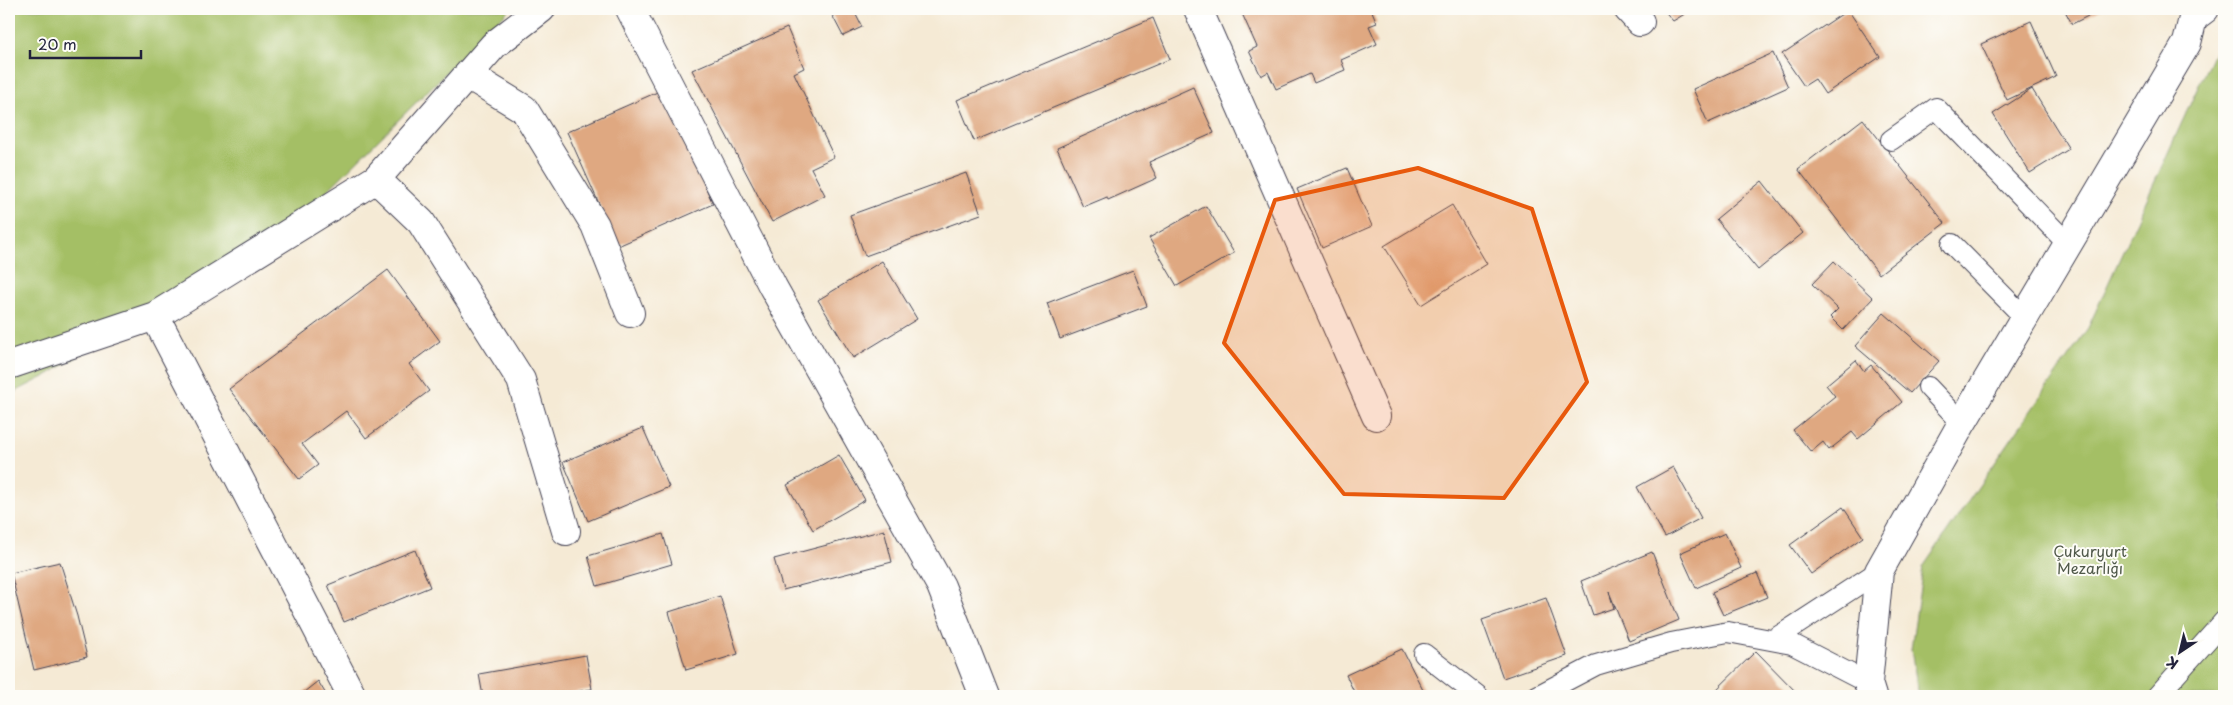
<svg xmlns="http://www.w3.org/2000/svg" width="2233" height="705" font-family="'Playpen Sans',sans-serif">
  <rect width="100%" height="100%" fill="#fdfcf7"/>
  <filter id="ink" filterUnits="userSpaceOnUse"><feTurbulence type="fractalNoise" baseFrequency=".02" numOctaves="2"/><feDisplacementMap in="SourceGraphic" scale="10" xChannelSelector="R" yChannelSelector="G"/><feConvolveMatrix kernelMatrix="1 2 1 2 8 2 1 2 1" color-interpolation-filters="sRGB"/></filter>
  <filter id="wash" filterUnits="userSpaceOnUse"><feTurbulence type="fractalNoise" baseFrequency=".0096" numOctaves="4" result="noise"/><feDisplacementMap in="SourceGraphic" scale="20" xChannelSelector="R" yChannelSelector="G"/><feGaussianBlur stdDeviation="1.12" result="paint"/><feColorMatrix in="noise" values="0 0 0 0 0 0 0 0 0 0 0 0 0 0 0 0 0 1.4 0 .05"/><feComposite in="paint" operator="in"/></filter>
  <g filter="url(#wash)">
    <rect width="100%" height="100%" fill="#f5ead5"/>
    <path fill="#a4bf65" stroke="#637050" d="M 9,9 L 510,9 L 294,224 L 46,376 L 9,395 Z
      M 2224,30 L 2224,696 L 1919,696 L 1911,650 L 1923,567 L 2088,328 Z"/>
    <g id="blocks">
      <path fill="#dfa881" d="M 839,9 L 853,9 L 862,27 L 843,36 L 831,13 Z
        M 1240,9 L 1371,9 L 1377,23 L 1369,26 L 1377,44 L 1341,60 L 1345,70 L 1314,83 L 1310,74 L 1276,89 L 1268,72 L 1261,76 L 1249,51 L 1257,47 Z
        M 1663,9 L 1693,9 L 1673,21 Z
        M 2064,9 L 2102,9 L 2072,24 Z
        M 1848,10 L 1880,57 L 1825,94 L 1815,79 L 1804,86 L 1782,54 Z
        M 1153,18 L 1170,59 L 974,141 L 957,100 Z
        M 2031,21 L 2056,77 L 2007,100 L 1981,44 Z
        M 787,28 L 804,68 L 794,73 L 834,157 L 811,168 L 825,195 L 772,222 L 692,70 Z
        M 1773,53 L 1788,87 L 1708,123 L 1693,89 Z
        M 1193,87 L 1214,133 L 1149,162 L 1157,178 L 1108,200 L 1107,197 L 1083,207 L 1057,148 Z
        M 2032,89 L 2069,149 L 2030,173 L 1993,114 Z
        M 662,90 L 713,204 L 618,246 L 567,132 Z
        M 1863,119 L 1945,223 L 1879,274 L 1798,169 Z
        M 1347,168 L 1372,226 L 1322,248 L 1297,189 Z
        M 966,173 L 981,214 L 865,256 L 850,215 Z
        M 1762,181 L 1803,233 L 1758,270 L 1716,219 Z
        M 1452,205 L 1487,264 L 1421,305 L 1384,246 Z
        M 1206,206 L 1234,253 L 1177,286 L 1149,238 Z
        M 882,261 L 917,319 L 853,358 L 818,300 Z
        M 1834,261 L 1873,298 L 1843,330 L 1830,317 L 1838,309 L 1812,284 Z
        M 388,270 L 440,341 L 409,364 L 429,391 L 366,438 L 346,411 L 302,444 L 318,465 L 299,479 L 229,389 Z
        M 1133,270 L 1147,306 L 1060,339 L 1047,303 Z
        M 1884,313 L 1939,361 L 1910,393 L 1855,346 Z
        M 1856,360 L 1864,371 L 1871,365 L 1902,402 L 1858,439 L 1852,432 L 1829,450 L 1823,442 L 1811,452 L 1793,430 L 1835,396 L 1826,385 Z
        M 643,428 L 669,487 L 588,521 L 563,462 Z
        M 839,455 L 865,500 L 813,530 L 787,485 Z
        M 1673,467 L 1701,518 L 1665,537 L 1637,487 Z
        M 1843,507 L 1863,537 L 1811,574 L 1790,545 Z
        M 884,530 L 892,562 L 783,590 L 774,559 Z
        M 1725,533 L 1741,568 L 1696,588 L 1680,553 Z
        M 663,534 L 672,564 L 597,586 L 588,556 Z
        M 415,550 L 430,587 L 344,622 L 328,585 Z
        M 1652,552 L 1679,620 L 1629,641 L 1609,592 L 1614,608 L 1593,615 L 1581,581 Z
        M 60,562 L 77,616 L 87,657 L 34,670 L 11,573 Z
        M 1757,573 L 1767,597 L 1723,615 L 1712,592 Z
        M 720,596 L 738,654 L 686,670 L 669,612 Z
        M 1546,598 L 1567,656 L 1503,678 L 1482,620 Z
        M 1402,649 L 1426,696 L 1356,696 L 1346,675 Z
        M 1756,651 L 1800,696 L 1710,696 Z
        M 586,655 L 592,689 L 553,696 L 483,696 L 479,674 Z
        M 318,681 L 327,696 L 299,696 Z"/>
    </g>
  </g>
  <g filter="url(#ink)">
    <use href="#blocks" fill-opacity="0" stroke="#424052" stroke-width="1"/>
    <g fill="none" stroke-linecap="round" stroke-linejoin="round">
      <defs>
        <path id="service" d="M 1891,140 L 1936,108 L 2068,244
          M 1952,244 L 2025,318
          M 1928,387 L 1962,423
          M 1773,640 L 1879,571
          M 1424,654 L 1478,696
          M 1537,696 L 1596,665 L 1671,643 L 1728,632 L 1792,644 L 1868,683
          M 2157,696 L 2224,621"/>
        <path id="minor" d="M 630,9 L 773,287 L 941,586 L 984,696
          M 1198,9 L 1376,416
          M 1628,9 L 1640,22
          M 468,75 L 524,109 L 595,225 L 630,313
          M 376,179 L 421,222 L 521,380 L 566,531
          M 155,316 L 352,696
          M 9,365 L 155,316 L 376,179 L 494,45 L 541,9
          M 1872,696 L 1868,683 L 1879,571 L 1962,423 L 2187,43 L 2193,18 L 2205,9"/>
      </defs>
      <use href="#service" stroke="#424052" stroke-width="22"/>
      <use href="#minor" stroke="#424052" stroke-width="30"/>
      <use href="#service" stroke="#fff" stroke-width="20"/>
      <use href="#minor" stroke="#fff" stroke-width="28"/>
    </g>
  </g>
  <path fill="#e8590c" fill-opacity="0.2" stroke="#e8590c" stroke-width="4" stroke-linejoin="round" d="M 1418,168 L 1532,209 L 1587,382 L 1504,498 L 1344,494 L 1224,343 L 1275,200 Z"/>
  <g text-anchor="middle" stroke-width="4" stroke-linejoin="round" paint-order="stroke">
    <g font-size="15" fill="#50594a" stroke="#fdfcf7">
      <text x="2090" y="557">Çukuryurt<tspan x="2090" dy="17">Mezarlığı</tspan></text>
    </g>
  </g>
  <rect width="2233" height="705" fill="none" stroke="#fdfcf7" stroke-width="30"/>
  <g transform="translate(2180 652) rotate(215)" stroke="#fdfcf7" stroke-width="4" paint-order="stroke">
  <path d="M0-4L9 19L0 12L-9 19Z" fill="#22223b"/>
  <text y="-8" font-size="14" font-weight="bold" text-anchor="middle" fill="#22223b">K</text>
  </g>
  <path d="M30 50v8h111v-8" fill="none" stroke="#22223b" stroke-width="2.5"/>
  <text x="38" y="50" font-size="15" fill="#22223b" stroke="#fdfcf7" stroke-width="4" paint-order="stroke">20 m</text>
</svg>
